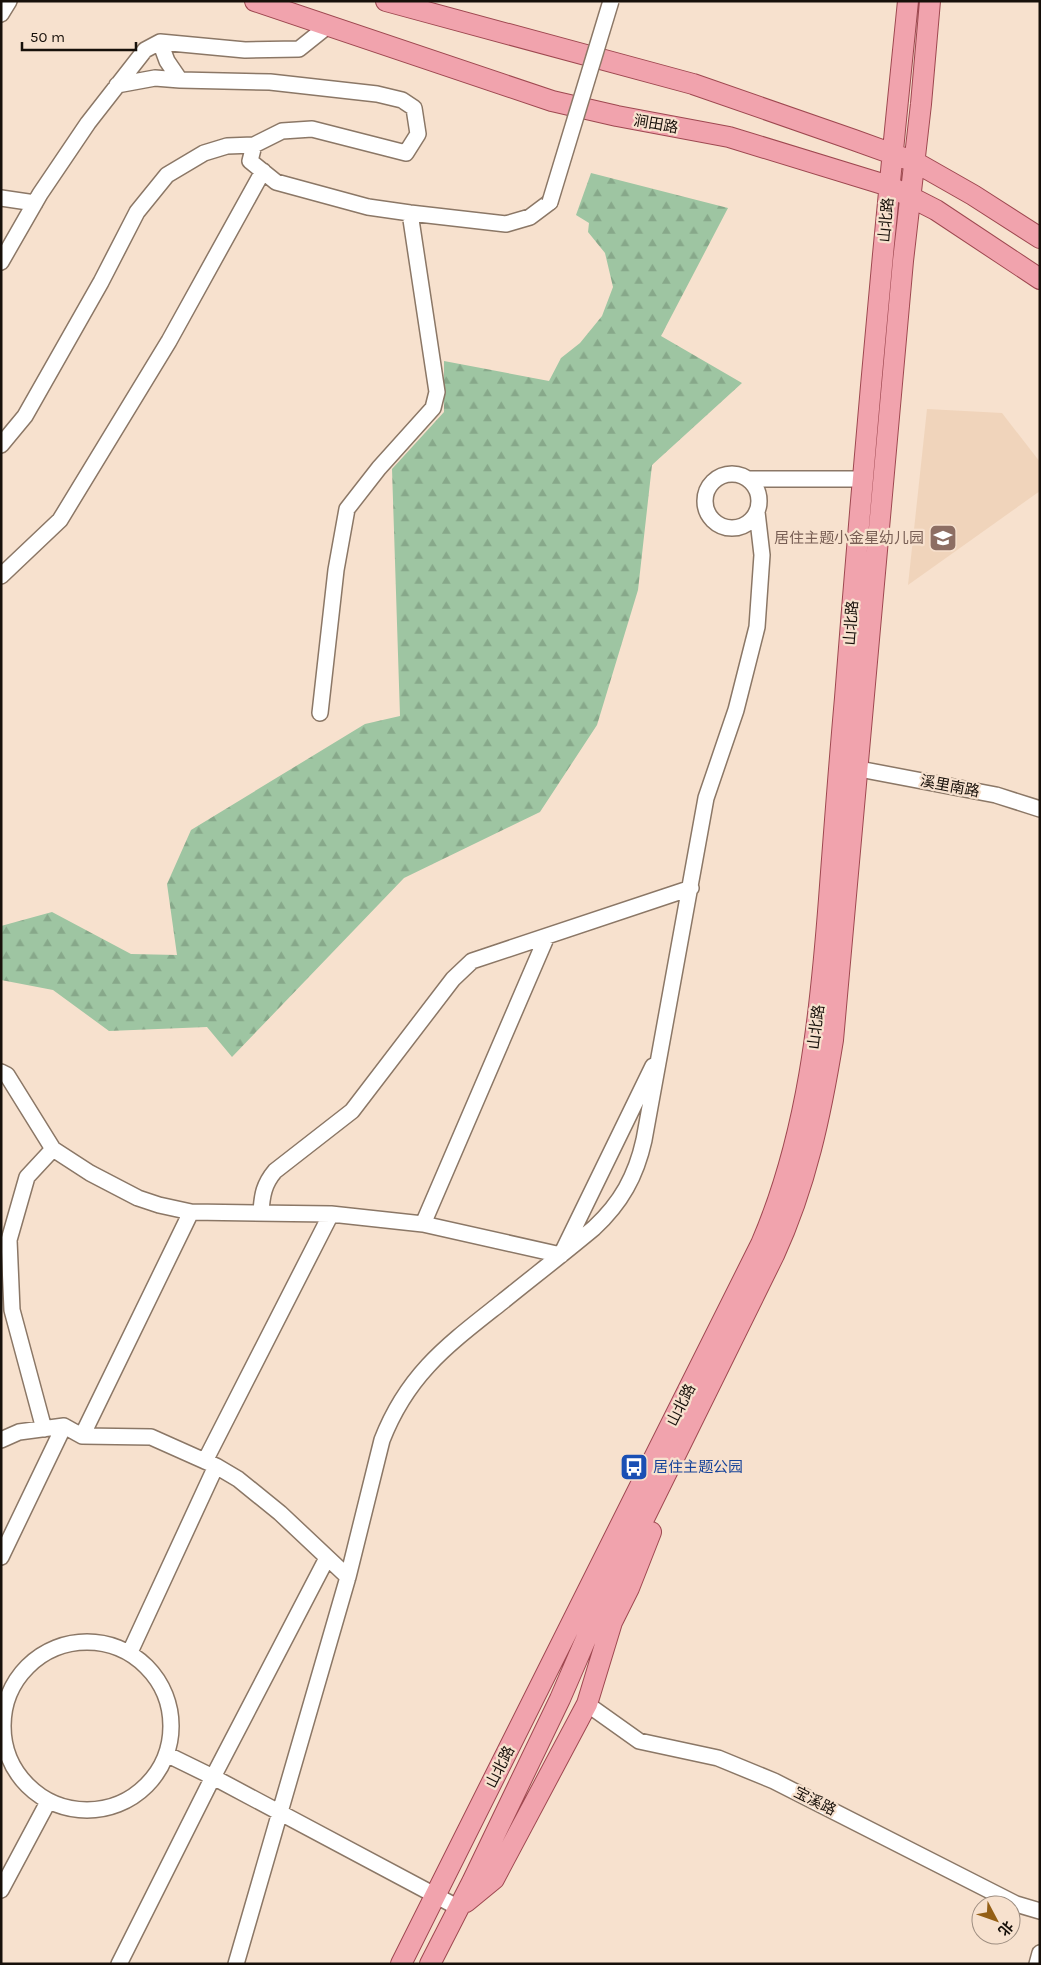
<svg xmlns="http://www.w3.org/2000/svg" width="1041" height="1965" font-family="Karla,'Noto Sans SC',sans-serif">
  <defs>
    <pattern id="forest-firs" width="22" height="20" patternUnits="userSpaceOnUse" patternTransform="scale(1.25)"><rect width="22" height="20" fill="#9ec5a2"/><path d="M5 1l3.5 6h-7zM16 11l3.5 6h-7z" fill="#87a88a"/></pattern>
  </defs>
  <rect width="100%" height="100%" fill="#f7e1ce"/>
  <path fill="#f0d4bb" d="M 927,409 L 1002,413 L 1040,462 L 1040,491 L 908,585 Z"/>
  <path fill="url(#forest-firs)" d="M 591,173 L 728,208 L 661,336 L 742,383 L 652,465 L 638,590 L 597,725 L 540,812 L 404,878 L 232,1057 L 207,1027 L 109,1031 L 53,990 L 1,980 L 1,926 L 52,912 L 131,954 L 177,955 L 167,884 L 191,830 L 365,724 L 400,716 L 392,469 L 444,412 L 444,361 L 549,381 L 561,358 L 580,343 L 602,316 L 613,287 L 605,253 L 588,232 L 589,223 L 576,215 Z"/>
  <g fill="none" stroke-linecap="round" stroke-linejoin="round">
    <defs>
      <path id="minor" d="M 1,14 L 9,1
        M 160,42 L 167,61 L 180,80 L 270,82 L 377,94 L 402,100 L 414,108 L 418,134 L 406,153 L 312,129 L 282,131 L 254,145 L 250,161 L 276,182 L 368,207 L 410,213 L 506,224 L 530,217 L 550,202
        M 117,85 L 155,78 L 180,80
        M 1,198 L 35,203
        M 1,262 L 40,194 L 88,123 L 145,50 L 160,42 L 245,50 L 299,49 L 329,25
        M 1,445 L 25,416 L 101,282 L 137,212 L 167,175 L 204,153 L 227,146 L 254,145
        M705 501a27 27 0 1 1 54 0a27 27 0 1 1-54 0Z
        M 749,479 L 862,479
        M 1,576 L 60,520 L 169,341 L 263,171
        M 320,713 L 336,570 L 347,509 L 379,468 L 433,408 L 437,392 L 410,213
        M 859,769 L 996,795 L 1040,809
        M 1,1072 L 7,1075 L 53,1149 L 90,1173 L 138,1198 L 159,1205 L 191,1212 L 331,1214 L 423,1224 L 561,1255 L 653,1066
        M 261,1212 C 262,1195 264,1184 275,1171 L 352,1111 L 453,979 L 472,961 L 691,888
        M 423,1224 L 547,936
        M 44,1429 L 12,1310 L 9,1240 L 27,1177 L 53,1149
        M 82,1436 L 191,1212
        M 1,1440 L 19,1432 L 64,1426 L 82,1436 L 151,1437 L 216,1466 L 238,1479 L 280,1513 L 348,1577
        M 205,1461 L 331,1214
        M 1,1557 L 64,1426
        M3 1726a84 84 0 1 1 168 0a84 84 0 1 1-168 0Z
        M 130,1652 L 216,1466
        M 587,1704 L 639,1741 L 718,1758 L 774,1781 L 1016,1904 L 1040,1911
        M 168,1755 L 213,1777 L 459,1908
        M 1,1890 L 48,1802
        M 119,1964 L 213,1777 L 327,1558
        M 236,1964 L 348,1577 L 382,1440 C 408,1373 449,1344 502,1302 C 533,1277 564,1253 594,1228 C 621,1203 636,1176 644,1140 L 706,798 L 736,710 L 757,627 L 762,555 L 757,512
        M 1037,1964 L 1040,1953"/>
      <path id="major" d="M 255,1 L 552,101 L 617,116 L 729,137 L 889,186 L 936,210 L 1040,279
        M 386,1 L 693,84 L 854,140 L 915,162 L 973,195 L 1040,238
        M 466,1902 L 494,1879 L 587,1704 L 612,1622 L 629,1588 L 651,1532
        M 401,1964 L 761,1244 C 808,1135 820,1017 829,899 C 834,832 839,765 845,698 C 863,466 884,233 908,1
        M 430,1964 L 472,1882 L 560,1699 L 595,1618 L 774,1255 C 806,1186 821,1114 833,1040 L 903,261 L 921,104 L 930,1"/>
    </defs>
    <use href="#minor" stroke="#8b7766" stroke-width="18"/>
    <use href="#major" stroke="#9e4850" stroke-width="22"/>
    <use href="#minor" stroke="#fff" stroke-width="15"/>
    <use href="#major" stroke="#f1a3ad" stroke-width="20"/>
    <defs>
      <path id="minor-bridge" d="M 550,202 L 611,1"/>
    </defs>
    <use href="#minor-bridge" stroke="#8b7766" stroke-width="18" stroke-linecap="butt"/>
    <use href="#minor-bridge" stroke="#fff" stroke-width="15"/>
  </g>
  <defs>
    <symbol id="school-square" viewBox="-11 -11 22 22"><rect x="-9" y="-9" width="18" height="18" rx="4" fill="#8d6e63" stroke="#f7e1ce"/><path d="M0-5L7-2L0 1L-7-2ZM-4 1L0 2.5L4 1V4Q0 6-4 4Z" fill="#fff"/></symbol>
    <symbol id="bus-square" viewBox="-11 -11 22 22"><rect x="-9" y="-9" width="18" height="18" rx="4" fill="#1a4fb4" stroke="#f7e1ce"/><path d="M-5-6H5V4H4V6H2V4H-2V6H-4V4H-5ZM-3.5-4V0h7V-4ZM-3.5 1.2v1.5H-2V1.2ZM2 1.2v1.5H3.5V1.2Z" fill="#fff"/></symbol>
  </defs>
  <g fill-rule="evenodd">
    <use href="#school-square" x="927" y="522" width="32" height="32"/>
    <use href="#bus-square" x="618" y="1451" width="32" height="32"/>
  </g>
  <g text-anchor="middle" stroke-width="4.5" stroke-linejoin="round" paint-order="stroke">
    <g font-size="15" fill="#17100a" stroke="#f7e1ce">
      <text transform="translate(656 124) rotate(10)" y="5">涧田路</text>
      <text transform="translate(886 220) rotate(-85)" y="5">山北路</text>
      <text transform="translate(851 623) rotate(-86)" y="5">山北路</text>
      <text transform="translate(950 786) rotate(11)" y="5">溪里南路</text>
      <text transform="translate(816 1027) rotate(-83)" y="5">山北路</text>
      <text transform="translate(681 1405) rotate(-63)" y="5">山北路</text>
      <text transform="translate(500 1767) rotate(-63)" y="5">山北路</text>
      <text transform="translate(815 1801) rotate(27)" y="5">宝溪路</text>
    </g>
    <g font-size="15" fill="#785e54" stroke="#f7e1ce" text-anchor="end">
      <text x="924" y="543">居住主题小金星幼儿园</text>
    </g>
    <g font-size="15" fill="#164399" stroke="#f7e1ce" text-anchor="start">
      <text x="653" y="1472">居住主题公园</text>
    </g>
  </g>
  <rect width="1041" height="1965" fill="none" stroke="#17100a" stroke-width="5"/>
  <g transform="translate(996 1920) rotate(131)"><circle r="24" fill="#f7e1ce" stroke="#9d8d80"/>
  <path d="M0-4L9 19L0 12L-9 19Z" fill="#945f15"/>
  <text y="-8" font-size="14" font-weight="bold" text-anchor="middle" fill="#17100a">北</text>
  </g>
  <path d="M22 42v8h114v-8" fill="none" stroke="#17100a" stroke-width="2.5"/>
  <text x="30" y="42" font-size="15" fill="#17100a" stroke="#f7e1ce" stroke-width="4" paint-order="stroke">50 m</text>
</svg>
